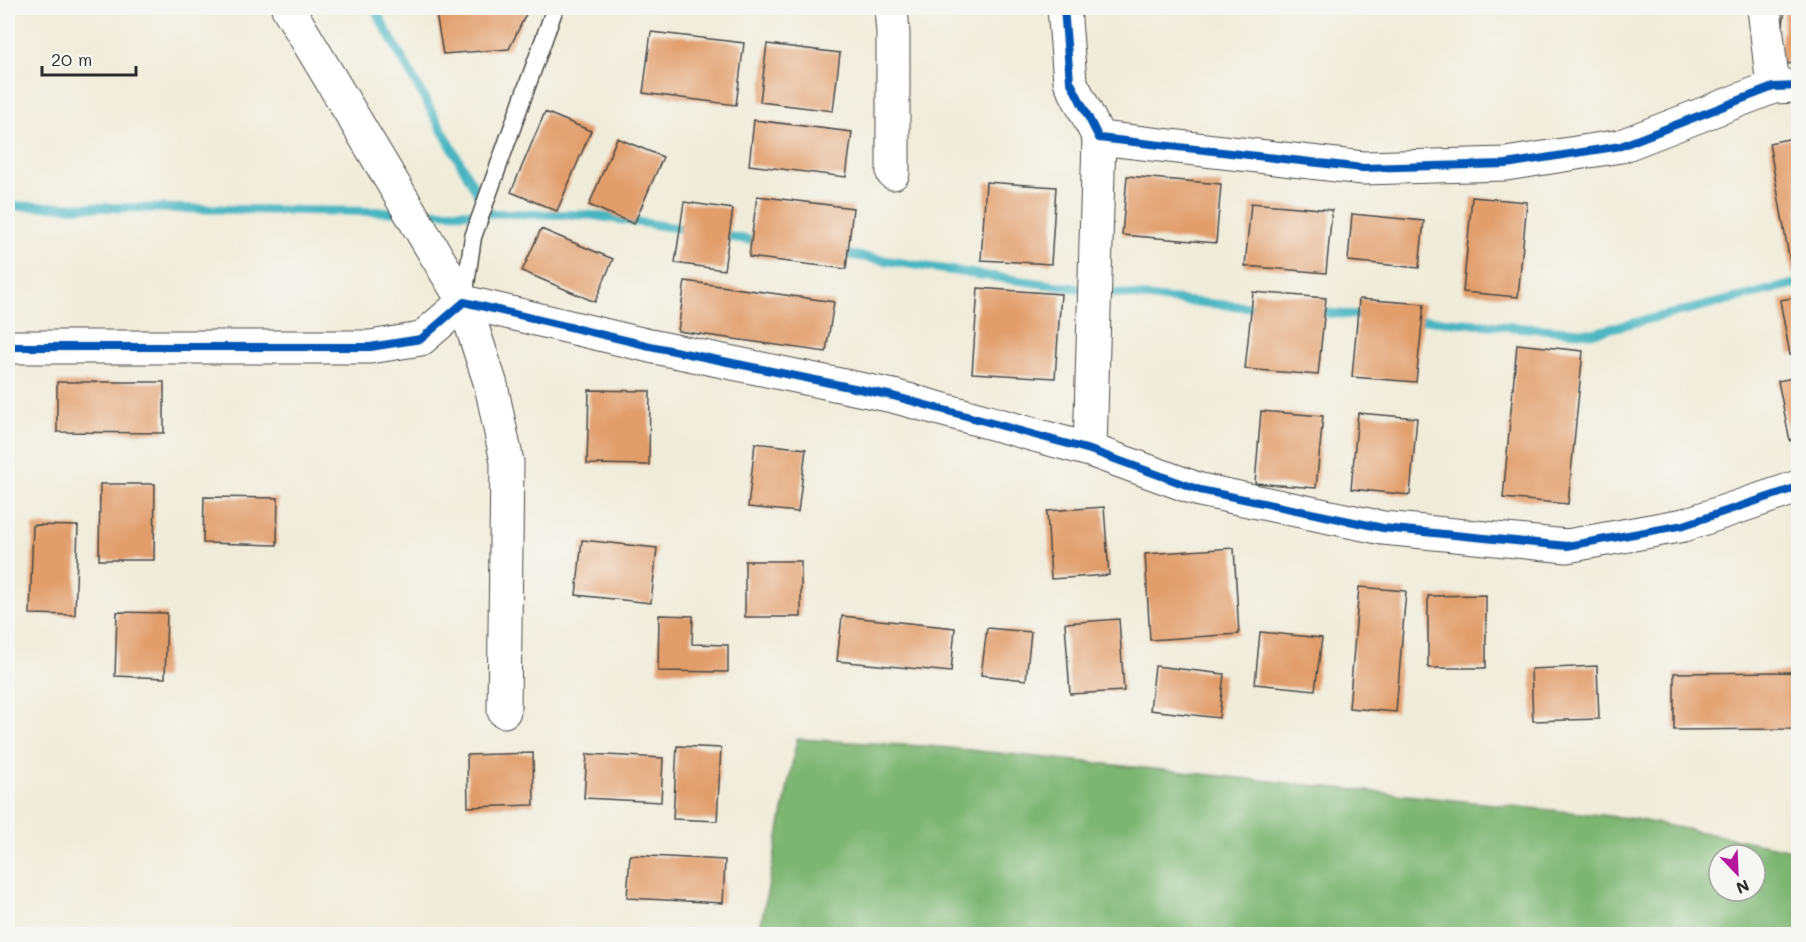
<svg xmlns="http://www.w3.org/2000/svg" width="1806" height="942" font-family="Mali,sans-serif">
  <rect width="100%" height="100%" fill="#f6f6f2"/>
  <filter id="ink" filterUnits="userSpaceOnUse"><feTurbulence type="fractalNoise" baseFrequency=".0167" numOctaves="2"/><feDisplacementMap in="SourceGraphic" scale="12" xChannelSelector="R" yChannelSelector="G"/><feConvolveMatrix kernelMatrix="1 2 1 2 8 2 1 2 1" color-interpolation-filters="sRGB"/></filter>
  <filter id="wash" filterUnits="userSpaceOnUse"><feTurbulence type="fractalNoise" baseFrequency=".008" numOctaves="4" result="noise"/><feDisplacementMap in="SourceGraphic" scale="24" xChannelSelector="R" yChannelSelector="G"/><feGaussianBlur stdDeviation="1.35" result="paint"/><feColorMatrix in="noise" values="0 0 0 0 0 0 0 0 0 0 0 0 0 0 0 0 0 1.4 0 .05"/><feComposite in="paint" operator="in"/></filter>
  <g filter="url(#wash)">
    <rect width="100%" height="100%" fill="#f0ecda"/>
    <path fill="#7db572" stroke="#54704e" stroke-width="1.5" fill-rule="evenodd" d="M 797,739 L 940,747 L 1629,818 L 1798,851 L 1798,934 L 759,934 ZM 1719,855 L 1755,855 L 1755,891 L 1719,891 Z"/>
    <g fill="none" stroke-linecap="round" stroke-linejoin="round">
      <path stroke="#46b5c1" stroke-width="9" d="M 374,8 L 485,207
        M 8,206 L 401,212
        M 418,212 L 590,215 L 691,230
        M 719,235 L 762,242
        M 838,253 C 978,275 1120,297 1261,308
        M 1314,312 L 1369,316
        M 1413,319 L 1592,333 L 1798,283"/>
    </g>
    <g id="blocks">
      <path fill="#e19d6a" d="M 435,8 L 529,8 L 509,49 L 443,54 Z
        M 1785,8 L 1798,8 L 1798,64 L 1779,63 Z
        M 651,32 L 744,43 L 736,105 L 643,93 Z
        M 767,44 L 840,53 L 833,111 L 760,102 Z
        M 545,112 L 591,131 L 557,211 L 511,192 Z
        M 754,120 L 852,132 L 846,177 L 749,165 Z
        M 1798,137 L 1798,273 L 1792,274 L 1769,143 Z
        M 617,138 L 663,157 L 634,224 L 589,205 Z
        M 1127,176 L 1221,184 L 1216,243 L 1122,235 Z
        M 986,182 L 1056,187 L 1051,264 L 981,260 Z
        M 757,196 L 853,208 L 846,269 L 749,257 Z
        M 1472,197 L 1527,202 L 1518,297 L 1463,292 Z
        M 684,202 L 733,209 L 724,270 L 675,263 Z
        M 1251,203 L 1332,210 L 1326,273 L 1245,266 Z
        M 1352,214 L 1424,221 L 1419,268 L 1348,261 Z
        M 541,229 L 613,259 L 595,302 L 522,271 Z
        M 685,281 L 834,302 L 826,352 L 678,331 Z
        M 978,288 L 1061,294 L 1055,378 L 972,373 Z
        M 1253,292 L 1326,298 L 1318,375 L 1245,369 Z
        M 1798,297 L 1798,353 L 1790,355 L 1780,300 Z
        M 1359,299 L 1424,304 L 1416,382 L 1352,377 Z
        M 1517,344 L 1583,351 L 1568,504 L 1503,498 Z
        M 1798,377 L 1798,437 L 1790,441 L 1778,381 Z
        M 57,382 L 164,382 L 164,433 L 57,432 Z
        M 589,390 L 650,391 L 649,465 L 587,464 Z
        M 1261,411 L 1323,416 L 1316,488 L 1255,483 Z
        M 1358,413 L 1417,418 L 1410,495 L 1351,489 Z
        M 755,443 L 806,449 L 798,512 L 748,507 Z
        M 100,484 L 155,484 L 154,560 L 99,560 Z
        M 204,497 L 278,498 L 277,545 L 203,543 Z
        M 1104,507 L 1109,575 L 1051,579 L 1047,511 Z
        M 33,525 L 78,526 L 75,615 L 30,614 Z
        M 582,540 L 657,548 L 651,603 L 576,595 Z
        M 1234,548 L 1239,634 L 1150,640 L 1145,554 Z
        M 745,561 L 801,561 L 801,617 L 745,617 Z
        M 1359,587 L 1406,591 L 1396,712 L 1349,708 Z
        M 1486,595 L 1486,668 L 1428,668 L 1428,596 Z
        M 117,612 L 167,613 L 165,678 L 115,676 Z
        M 659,615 L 693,616 L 692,644 L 728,645 L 728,672 L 658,671 Z
        M 842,616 L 955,628 L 951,672 L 837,661 Z
        M 1119,619 L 1124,691 L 1070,694 L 1065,623 Z
        M 987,628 L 1031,632 L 1026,680 L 981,675 Z
        M 1260,632 L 1322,638 L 1315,690 L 1255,684 Z
        M 1155,666 L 1224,674 L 1219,718 L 1150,710 Z
        M 1597,666 L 1599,719 L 1533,721 L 1531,669 Z
        M 1793,672 L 1794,729 L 1674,730 L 1674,673 Z
        M 677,746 L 721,748 L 717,821 L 673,819 Z
        M 533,753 L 534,805 L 468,807 L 467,755 Z
        M 587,754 L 663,758 L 661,802 L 584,798 Z
        M 630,855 L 725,860 L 723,903 L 627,898 Z"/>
    </g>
  </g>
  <g filter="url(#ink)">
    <use href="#blocks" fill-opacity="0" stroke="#494845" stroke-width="1.5"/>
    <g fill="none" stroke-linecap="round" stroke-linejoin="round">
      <defs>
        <path id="lane" d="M 464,298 L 473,237 L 555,8"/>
        <path id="street" d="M 288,8 L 464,302 L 491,385 L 507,462 L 504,711
          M 891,8 L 893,33 L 893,173
          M 1064,8 L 1070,81 L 1099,138 L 1363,168 L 1506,164 L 1621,146 L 1773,87 L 1798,86
          M 1764,8 L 1773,87
          M 8,347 L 370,347 L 421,339 L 464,302 L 650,346 L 893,396 L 1090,450 L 1200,490 L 1383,528 L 1567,546 L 1684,525 L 1798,487
          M 1090,450 L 1099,138"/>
      </defs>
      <use href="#lane" stroke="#494845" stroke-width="19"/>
      <use href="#street" stroke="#494845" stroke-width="35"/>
      <use href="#lane" stroke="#fff" stroke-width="16"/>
      <use href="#street" stroke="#fff" stroke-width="33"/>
      <defs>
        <path id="cycleway" d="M 1064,8 L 1070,81 L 1099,138 L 1363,168 L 1506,164 L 1621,146 L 1773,87 L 1798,86
          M 8,347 L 370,347 L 421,339 L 464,302 L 650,346 L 893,396 L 1090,450 L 1200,490 L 1383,528 L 1567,546 L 1684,525 L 1798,487"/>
      </defs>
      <use href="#cycleway" stroke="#f6f6f2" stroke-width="11"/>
      <use href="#cycleway" stroke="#0057b8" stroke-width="8"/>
    </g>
  </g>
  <rect width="1806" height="942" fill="none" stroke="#f6f6f2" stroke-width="30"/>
  <g transform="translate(1737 873) rotate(157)"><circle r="28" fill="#f6f6f2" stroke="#a5a5a2" stroke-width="1.5"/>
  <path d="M0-4.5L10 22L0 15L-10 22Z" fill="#b5179e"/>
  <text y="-9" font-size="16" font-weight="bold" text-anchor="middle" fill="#2b2b2b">N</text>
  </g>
  <path d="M42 66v9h94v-9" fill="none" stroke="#2b2b2b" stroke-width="3"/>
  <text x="51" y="66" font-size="18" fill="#2b2b2b" stroke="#f6f6f2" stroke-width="4.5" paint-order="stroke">20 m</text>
</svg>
